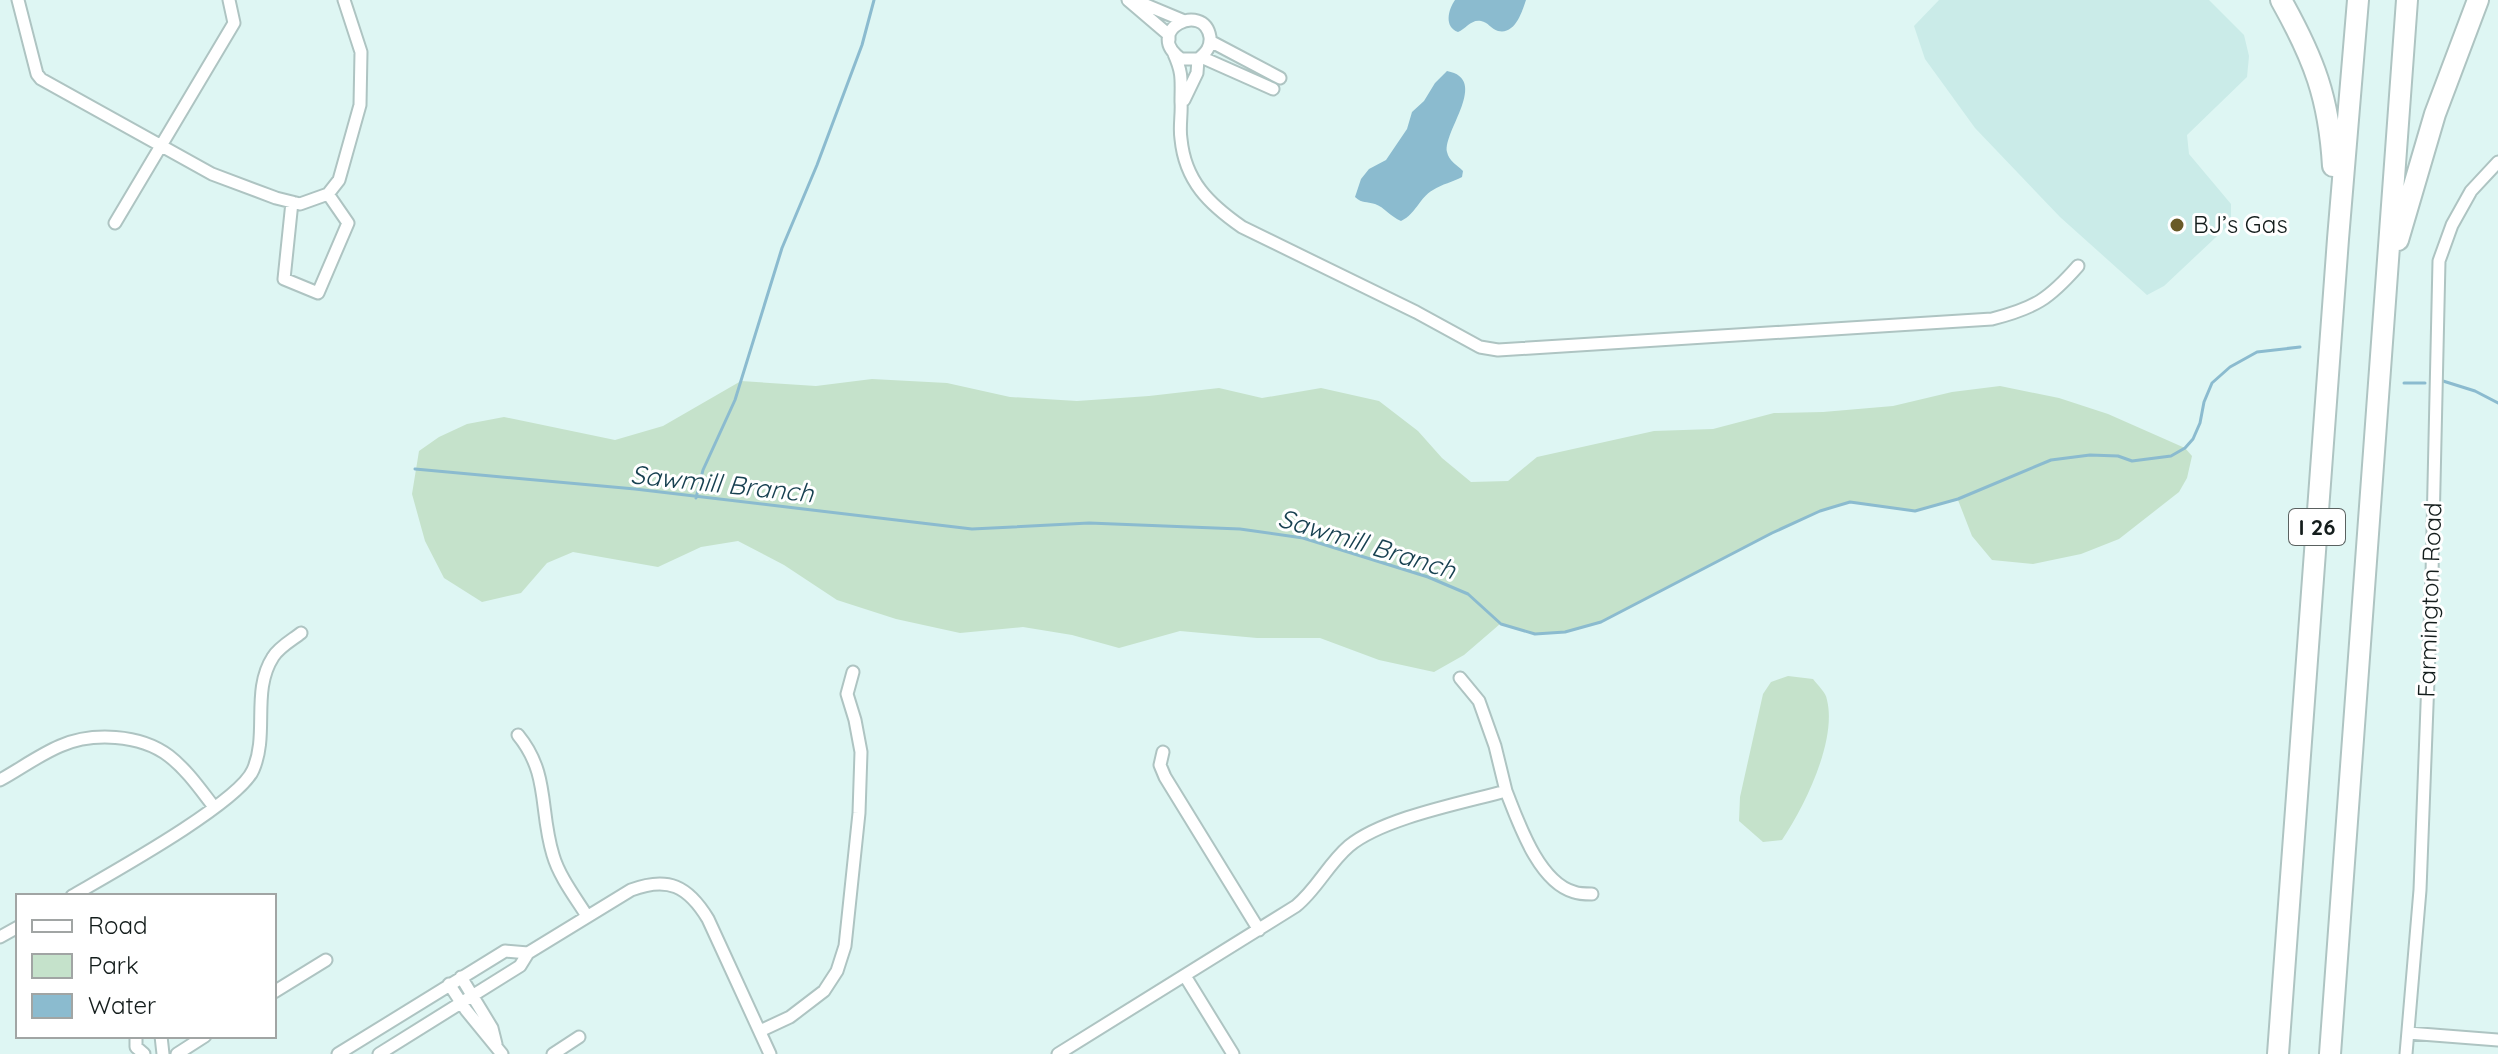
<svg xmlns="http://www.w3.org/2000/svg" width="2498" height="1054" font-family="Quicksand,sans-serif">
  <rect width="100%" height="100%" fill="#def6f3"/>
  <path fill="#caebe8" d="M 1939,0 L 2209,0 L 2244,35 L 2249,56 L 2247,77 L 2187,135 L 2189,154 L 2231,204 L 2231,223 L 2164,286 L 2147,295 L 2060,217 L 1975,128 L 1925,59 L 1914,26 Z"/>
  <path fill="#c5e2cb" d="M 872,379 L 947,383 L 1010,397 L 1077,401 L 1149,396 L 1219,388 L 1262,398 L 1321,388 L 1379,401 L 1418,431 L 1442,458 L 1471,482 L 1508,481 L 1537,457 L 1654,431 L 1713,429 L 1774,413 L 1823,412 L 1893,406 L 1952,392 L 2000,386 L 2059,398 L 2108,414 L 2185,448 L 2192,456 L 2187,478 L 2179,492 L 2119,539 L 2081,554 L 2033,564 L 1992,560 L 1972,536 L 1958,500 L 1915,511 L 1850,502 L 1820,511 L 1772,533 L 1601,622 L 1565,632 L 1535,634 L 1500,624 L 1464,655 L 1434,672 L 1379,660 L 1320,638 L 1257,638 L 1180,631 L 1119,648 L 1072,635 L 1023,627 L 960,633 L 896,619 L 837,600 L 784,565 L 738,541 L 701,547 L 658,567 L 573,552 L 547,563 L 521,593 L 482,602 L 444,578 L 425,541 L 412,494 L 419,451 L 439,437 L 467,424 L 504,417 L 615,440 L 663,426 L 741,381 L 816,386 Z
    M 1788,676 L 1813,679 C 1818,686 1826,692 1827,700 C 1837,740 1805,806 1782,840 L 1763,842 L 1739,821 L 1740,797 L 1763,694 L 1771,682 Z"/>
  <path fill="#8bbbcf" d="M 1455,0 L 1526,0 C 1522,12 1515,35 1498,31 C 1491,29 1488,22 1481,21 C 1471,19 1466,29 1458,32 C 1444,27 1448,10 1455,0 Z
    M 1447,71 C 1490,79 1443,131 1447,152 C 1449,161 1457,165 1463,171 L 1462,177 C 1453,182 1442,184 1433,190 C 1419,198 1416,214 1401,221 C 1391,217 1384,207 1375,204 C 1366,201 1363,204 1355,197 L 1361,179 L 1369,169 L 1386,160 L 1407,129 L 1412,112 L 1424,101 L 1435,83 Z"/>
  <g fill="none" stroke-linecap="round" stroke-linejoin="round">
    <path stroke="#8bbbcf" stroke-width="3" d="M 2443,381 L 2475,391 L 2498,403
      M 2404,383 L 2425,383
      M 415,469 L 635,489 L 972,529 L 1089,523 L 1240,529 L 1303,538 L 1428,577 L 1468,594 L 1501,624 L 1535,634 L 1565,632 L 1601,622 L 1772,533 L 1820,511 L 1850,502 L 1915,511 L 1958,499 L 2051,460 L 2090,455 L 2118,456 L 2132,461 L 2171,456 L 2185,448 L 2193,439 L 2200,423 L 2204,402 L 2212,383 L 2230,367 L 2257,352 L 2300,347
      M 696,498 L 703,470 L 735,400 L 782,248 L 817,165 L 862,45 L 874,0"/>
    <defs>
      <path id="minor" d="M 18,0 L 37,74 L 41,79 L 212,174 L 276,198 L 300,204 L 328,194 L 339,180 L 360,105 L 361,52 L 344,0
        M 1128,0 L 1169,35 L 1169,40
        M 1134,0 L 1182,20
        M 1210,41 L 1280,78
        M 1174,54 C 1183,74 1181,80 1181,102 C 1182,114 1179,127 1181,139 C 1185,181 1209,204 1242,227 L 1416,312 L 1480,347 L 1498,350 L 1992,319 C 2035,308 2049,299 2078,266
        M 1201,57 L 1273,89
        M 1184,100 L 1197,73 L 1198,59 C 1206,53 1211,47 1210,37 C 1204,0 1142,31 1181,59 L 1198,59
        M 292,202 L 284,279 L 318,293 L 348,223 L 328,194
        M 115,223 L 234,23 L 229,0
        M 1460,678 L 1479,701 L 1495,746 L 1506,791
        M 518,735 C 550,774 539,810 553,855 C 559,876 575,897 587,916
        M 1163,752 L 1160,765 L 1165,777 L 1259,930
        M 0,780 C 20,769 39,755 60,746 C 92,732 140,734 169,756 C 187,770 200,789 214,807
        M 72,896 C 108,875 239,803 253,770 C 269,734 251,691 273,657 C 279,647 292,640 301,633
        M 0,937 L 18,927
        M 528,953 L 631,890 C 668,876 688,886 708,919 L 770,1054
        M 1185,976 L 1233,1054
        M 461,977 L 492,1028 L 496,1044
        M 449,984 L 466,1010 L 502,1054
        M 274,992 L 326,960
        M 760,1031 L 790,1017 L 824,991 L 837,971 L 845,946 L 859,813 L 861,752 L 855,720 L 847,694 L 853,672
        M 2408,1033 L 2498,1040
        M 136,1036 L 136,1047 L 144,1054
        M 161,1036 L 163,1054
        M 177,1054 L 205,1036
        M 338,1054 L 505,951 L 528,953 L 520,966 L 379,1054
        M 553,1054 L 579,1037
        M 1058,1054 L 1296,906 C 1317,889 1328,864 1349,846 C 1383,818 1462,803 1506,791 C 1518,821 1538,882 1574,892 C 1579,894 1586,894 1592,894
        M 2406,1054 L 2420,890 L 2432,574 L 2439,261 L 2452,225 L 2471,191 L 2498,162"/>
      <path id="motorway" d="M 2281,0 C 2314,59 2329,98 2333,166
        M 2398,240 L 2435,114 L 2478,0
        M 2278,1054 L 2338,239 L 2358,0
        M 2330,1054 L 2407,0"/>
    </defs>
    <use href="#minor" stroke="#aec4c2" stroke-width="15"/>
    <use href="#motorway" stroke="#aec4c2" stroke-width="24"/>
    <use href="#minor" stroke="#fff" stroke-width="11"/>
    <use href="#motorway" stroke="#fff" stroke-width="20"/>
  </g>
  <circle fill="#695a27" stroke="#fff" stroke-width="3" cx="2177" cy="225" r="8"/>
  <g text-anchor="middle" stroke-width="6" stroke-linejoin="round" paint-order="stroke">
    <rect fill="#fff" stroke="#5a6160" stroke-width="2" x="2289" y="509" width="56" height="36" rx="6"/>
    <g font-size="22" font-weight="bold" fill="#141d1c">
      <text x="2317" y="535">I 26</text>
    </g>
    <g font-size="24" fill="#141d1c" stroke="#fff" text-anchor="start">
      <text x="2193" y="233">BJ’s Gas</text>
    </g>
    <g font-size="24" fill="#141d1c" stroke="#fff">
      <text transform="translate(2430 600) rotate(-88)" y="8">Farmington Road</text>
    </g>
    <g font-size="26" font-style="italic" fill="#184151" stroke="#fff">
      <text transform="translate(722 484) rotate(6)" y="9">Sawmill Branch</text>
      <text transform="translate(1367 544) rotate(17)" y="9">Sawmill Branch</text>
    </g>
  </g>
  <rect x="16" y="894" width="260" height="144" fill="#ffffff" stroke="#a1a5a4" stroke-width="2"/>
  <rect x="32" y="920" width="40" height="12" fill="#ffffff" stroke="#a1a5a4" stroke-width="2"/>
  <text x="88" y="934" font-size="24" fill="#141d1c">Road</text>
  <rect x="32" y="954" width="40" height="24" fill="#c5e2cb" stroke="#a1a5a4" stroke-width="2"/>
  <text x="88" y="974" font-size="24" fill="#141d1c">Park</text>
  <rect x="32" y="994" width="40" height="24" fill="#8bbbcf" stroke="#a1a5a4" stroke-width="2"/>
  <text x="88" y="1014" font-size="24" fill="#141d1c">Water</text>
</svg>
